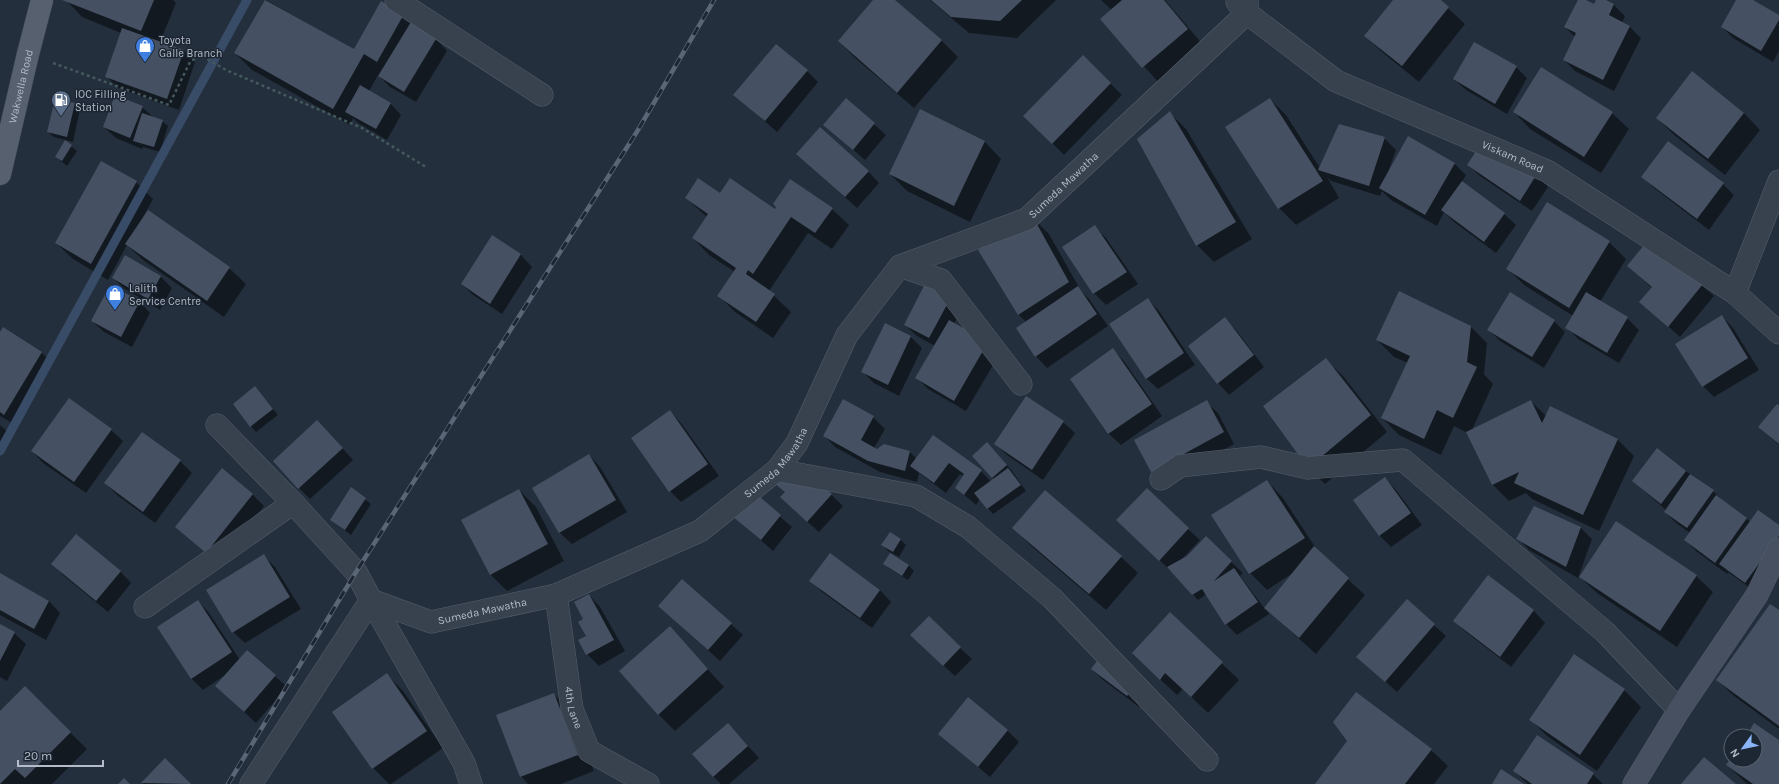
<svg xmlns="http://www.w3.org/2000/svg" width="1779" height="784" font-family="Karla,sans-serif">
  <rect width="100%" height="100%" fill="#242f3e"/>
  <path fill="#0007" d="M 66,0 L 173,0 L 176,3 L 160,42 L 184,51 L 195,62 L 179,110 L 118,88 L 106,76 L 121,33 L 82,17 Z
    M 266,0 L 354,50 L 404,15 L 436,39 L 447,51 L 416,102 L 390,87 L 378,75 L 369,91 L 390,103 L 401,115 L 387,140 L 358,123 L 353,118 L 350,125 L 252,70 L 235,53 Z
    M 874,0 L 894,0 L 941,40 L 958,57 L 914,108 L 855,58 L 839,41 Z
    M 930,0 L 1056,0 L 1017,38 L 969,33 Z
    M 1101,0 L 1165,0 L 1204,46 L 1160,84 L 1101,19 L 1112,10 Z
    M 1394,0 L 1439,0 L 1465,24 L 1419,82 L 1382,52 L 1365,36 Z
    M 1579,0 L 1584,0 L 1594,5 L 1597,0 L 1604,0 L 1614,5 L 1625,16 L 1622,23 L 1630,27 L 1641,38 L 1614,91 L 1575,71 L 1564,60 L 1575,37 L 1565,27 Z
    M 1737,0 L 1751,0 L 1779,16 L 1779,51 L 1773,62 L 1733,38 L 1722,27 Z
    M 1083,56 L 1122,95 L 1064,155 L 1025,116 Z
    M 1516,67 L 1527,78 L 1507,114 L 1466,90 L 1454,79 Z
    M 807,71 L 818,82 L 777,132 L 735,95 Z
    M 1692,73 L 1744,113 L 1760,130 L 1725,175 L 1673,134 L 1657,118 Z
    M 846,99 L 886,135 L 865,160 L 825,125 Z
    M 1270,99 L 1286,115 L 1320,168 L 1384,138 L 1396,150 L 1389,169 L 1454,163 L 1466,175 L 1462,182 L 1504,214 L 1516,225 L 1496,253 L 1454,222 L 1444,212 L 1437,226 L 1391,200 L 1382,191 L 1380,196 L 1331,181 L 1327,177 L 1339,198 L 1296,225 L 1279,208 L 1226,127 Z
    M 74,104 L 80,109 L 73,142 L 54,137 L 48,132 Z
    M 142,107 L 153,117 L 162,121 L 168,126 L 160,152 L 143,147 L 142,149 L 116,138 L 104,127 Z
    M 1514,112 L 1612,113 L 1629,129 L 1601,173 L 1530,129 Z
    M 1170,113 L 1186,129 L 1252,239 L 1214,262 L 1197,245 Z
    M 985,142 L 1001,159 L 970,222 L 907,191 L 890,174 Z
    M 71,146 L 77,151 L 67,166 L 56,157 Z
    M 809,165 L 868,171 L 879,183 L 857,208 Z
    M 1468,165 L 1537,175 L 1548,187 L 1532,211 L 1480,176 Z
    M 1643,177 L 1723,184 L 1734,195 L 1709,230 L 1654,188 Z
    M 136,182 L 153,199 L 141,221 L 229,268 L 246,284 L 224,317 L 143,260 L 127,245 L 108,280 L 73,259 L 56,243 Z
    M 720,194 L 776,210 L 832,209 L 849,225 L 832,249 L 808,233 L 769,291 L 791,312 L 773,338 L 735,312 L 719,296 L 735,272 L 709,255 L 693,238 L 707,217 L 686,198 Z
    M 1033,218 L 1049,234 L 1081,291 L 1089,299 L 1108,326 L 1047,368 L 1036,356 L 1026,322 L 1018,314 Z
    M 1095,227 L 1106,238 L 1138,284 L 1106,305 L 1094,293 L 1063,248 Z
    M 492,236 L 521,255 L 532,267 L 502,314 L 473,295 L 462,284 Z
    M 1649,240 L 1714,296 L 1680,337 L 1641,302 L 1652,288 L 1628,266 Z
    M 1609,242 L 1626,259 L 1600,302 L 1627,318 L 1639,330 L 1619,363 L 1578,339 L 1567,327 L 1573,316 L 1524,285 L 1508,269 Z
    M 931,276 L 967,300 L 954,324 L 999,355 L 966,411 L 928,389 L 917,378 L 935,346 L 917,336 L 905,325 Z
    M 161,277 L 172,288 L 160,310 L 125,289 L 113,278 Z
    M 1148,299 L 1159,311 L 1195,365 L 1158,389 L 1146,378 Z
    M 139,301 L 150,313 L 132,347 L 104,332 L 92,321 Z
    M 1722,316 L 1733,328 L 1759,370 L 1714,397 L 1703,386 Z
    M 1224,319 L 1236,330 L 1264,367 L 1229,395 L 1218,383 L 1189,346 Z
    M 1554,321 L 1565,332 L 1544,368 L 1500,341 L 1489,330 Z
    M 885,324 L 911,337 L 922,348 L 899,396 L 874,383 L 862,371 Z
    M 1470,326 L 1487,343 L 1484,374 L 1493,384 L 1472,430 L 1531,401 L 1546,416 L 1618,440 L 1634,456 L 1599,531 L 1532,499 L 1526,493 L 1509,501 L 1493,485 L 1468,433 L 1454,426 L 1441,455 L 1399,435 L 1382,418 L 1408,363 L 1394,357 L 1377,340 Z
    M 3,329 L 42,353 L 53,364 L 16,425 L 0,416 L 0,334 Z
    M 1113,350 L 1124,361 L 1162,416 L 1121,445 L 1109,434 L 1071,379 Z
    M 1326,360 L 1343,376 L 1387,432 L 1325,484 L 1309,468 Z
    M 255,387 L 278,415 L 256,432 L 251,426 Z
    M 1206,402 L 1218,413 L 1234,444 L 1164,483 L 1152,471 Z
    M 1779,406 L 1779,445 L 1759,427 Z
    M 670,411 L 681,423 L 719,476 L 681,502 L 670,491 Z
    M 873,417 L 885,429 L 874,448 L 877,450 L 910,452 L 917,459 L 934,436 L 981,471 L 991,482 L 994,479 L 973,456 L 993,449 L 1012,471 L 1026,491 L 993,514 L 980,499 L 976,505 L 956,488 L 964,476 L 960,474 L 946,493 L 919,473 L 917,482 L 880,472 L 835,447 L 824,435 Z
    M 1063,422 L 1075,433 L 1043,480 L 1007,455 L 996,444 Z
    M 0,425 L 11,435 L 0,455 Z
    M 111,430 L 123,441 L 86,493 L 43,463 L 32,451 Z
    M 142,433 L 180,461 L 192,473 L 155,523 L 117,495 L 105,483 Z
    M 329,433 L 353,460 L 310,499 L 299,488 Z
    M 589,455 L 600,467 L 627,512 L 572,544 L 560,533 L 533,488 Z
    M 1686,471 L 1713,491 L 1724,502 L 1751,522 L 1779,527 L 1779,563 L 1757,593 L 1728,572 L 1727,574 L 1696,551 L 1685,540 L 1690,533 L 1676,523 L 1665,512 L 1666,510 L 1633,481 Z
    M 1385,478 L 1396,490 L 1422,525 L 1391,547 L 1380,536 L 1354,501 Z
    M 1267,481 L 1283,498 L 1319,553 L 1365,595 L 1316,654 L 1267,610 L 1269,614 L 1237,635 L 1226,624 L 1207,594 L 1198,600 L 1171,570 L 1171,571 L 1129,532 L 1188,529 L 1200,540 L 1181,560 L 1188,557 L 1206,538 L 1243,573 L 1240,576 L 1265,609 L 1293,573 L 1267,590 L 1250,573 L 1213,516 Z
    M 747,488 L 792,527 L 773,551 L 728,511 Z
    M 351,489 L 371,504 L 351,535 L 331,520 Z
    M 519,490 L 536,507 L 564,561 L 507,591 L 490,574 Z
    M 252,494 L 264,506 L 218,563 L 176,527 Z
    M 831,494 L 843,506 L 819,532 L 793,509 Z
    M 1534,507 L 1581,528 L 1592,539 L 1578,578 L 1529,550 L 1518,538 Z
    M 1014,528 L 1121,557 L 1138,573 L 1106,610 L 1030,545 Z
    M 900,539 L 906,545 L 899,557 L 888,551 L 883,545 Z
    M 830,554 L 880,590 L 891,602 L 872,628 L 822,592 L 811,581 Z
    M 263,555 L 275,567 L 301,609 L 245,643 L 233,632 Z
    M 53,564 L 120,571 L 131,583 L 108,612 L 64,576 Z
    M 885,564 L 908,565 L 914,571 L 908,580 L 890,569 Z
    M 0,574 L 49,601 L 60,613 L 46,640 L 0,615 Z
    M 1488,576 L 1534,611 L 1545,623 L 1511,667 L 1466,632 L 1454,621 Z
    M 1696,576 L 1713,592 L 1677,647 L 1597,593 L 1580,577 Z
    M 682,580 L 743,635 L 720,661 L 671,617 Z
    M 589,595 L 600,607 L 625,651 L 599,666 L 587,654 L 588,636 L 584,620 Z
    M 198,601 L 209,613 L 240,660 L 247,651 L 287,687 L 256,723 L 216,686 L 225,675 L 203,690 L 191,678 Z
    M 1407,601 L 1446,636 L 1397,692 L 1358,657 Z
    M 1779,611 L 1779,729 L 1734,696 L 1717,680 Z
    M 1170,613 L 1239,680 L 1208,713 L 1183,689 L 1177,695 L 1149,669 Z
    M 0,625 L 14,633 L 26,644 L 7,681 L 0,677 Z
    M 670,628 L 724,687 L 675,731 L 658,714 Z
    M 923,647 L 960,648 L 972,659 L 955,676 Z
    M 1092,669 L 1152,690 L 1139,707 L 1103,680 Z
    M 387,675 L 403,691 L 443,748 L 391,784 L 389,784 L 373,768 L 333,712 Z
    M 25,688 L 87,749 L 52,784 L 0,784 L 0,713 Z
    M 1624,690 L 1641,707 L 1597,771 L 1547,736 L 1531,720 Z
    M 553,694 L 570,710 L 594,771 L 561,784 L 528,784 L 521,776 Z
    M 728,724 L 759,758 L 729,784 L 721,784 L 713,776 Z
    M 1754,725 L 1779,742 L 1779,784 L 1747,784 L 1727,765 L 1731,759 L 1755,760 L 1755,736 L 1747,736 Z
    M 1007,730 L 1019,742 L 990,777 L 939,734 Z
    M 1431,750 L 1448,766 L 1434,784 L 1316,784 Z
    M 165,760 L 190,784 L 144,784 L 143,783 Z
    M 1514,771 L 1593,774 L 1603,784 L 1528,784 Z"/>
  <g fill="none" stroke-linecap="round" stroke-linejoin="round">
    <path stroke="#394c67" stroke-width="9" d="M 0,451 L 247,0"/>
  </g>
  <path fill="#455162" d="M 62,0 L 154,0 L 141,31 Z
    M 265,0 L 354,49 L 381,1 L 404,14 L 377,62 L 364,54 L 333,109 L 234,53 Z
    M 873,0 L 895,0 L 942,40 L 897,93 L 838,41 Z
    M 931,0 L 1022,0 L 1000,21 L 951,17 Z
    M 1122,0 L 1164,0 L 1188,29 L 1142,68 L 1100,19 Z
    M 1393,0 L 1441,0 L 1449,7 L 1402,66 L 1364,36 Z
    M 1578,0 L 1586,0 L 1594,4 L 1596,0 L 1606,0 L 1614,4 L 1609,15 L 1630,26 L 1603,80 L 1563,60 L 1576,33 L 1564,27 Z
    M 1736,0 L 1753,0 L 1779,15 L 1779,20 L 1761,51 L 1721,27 Z
    M 411,22 L 436,39 L 404,92 L 378,76 Z
    M 122,28 L 184,50 L 167,99 L 105,77 Z
    M 1474,42 L 1517,66 L 1495,104 L 1453,79 Z
    M 776,44 L 808,70 L 765,121 L 733,95 Z
    M 1083,55 L 1111,83 L 1052,144 L 1023,116 Z
    M 1541,67 L 1613,112 L 1584,157 L 1513,112 Z
    M 1692,71 L 1744,113 L 1708,159 L 1656,118 Z
    M 360,85 L 391,103 L 376,129 L 345,112 Z
    M 115,95 L 143,106 L 130,138 L 103,127 Z
    M 846,98 L 875,123 L 853,150 L 823,125 Z
    M 1270,98 L 1323,181 L 1278,209 L 1225,127 Z
    M 55,99 L 75,103 L 67,137 L 47,132 Z
    M 920,109 L 985,141 L 954,206 L 889,174 Z
    M 1170,111 L 1236,222 L 1196,246 L 1137,139 Z
    M 142,113 L 163,120 L 154,147 L 133,141 Z
    M 1339,124 L 1385,137 L 1369,186 L 1318,170 Z
    M 820,127 L 869,171 L 845,197 L 796,154 Z
    M 1408,136 L 1455,163 L 1425,215 L 1379,188 Z
    M 1484,139 L 1537,174 L 1520,201 L 1467,165 Z
    M 65,140 L 72,145 L 62,161 L 55,157 Z
    M 1668,141 L 1724,183 L 1697,219 L 1641,177 Z
    M 101,161 L 137,181 L 91,264 L 55,243 Z
    M 698,178 L 720,193 L 730,178 L 775,209 L 776,207 L 773,204 L 790,179 L 833,208 L 815,233 L 791,217 L 753,274 L 748,270 L 746,274 L 775,294 L 756,322 L 717,296 L 736,268 L 692,238 L 708,214 L 685,198 Z
    M 1462,181 L 1505,213 L 1484,242 L 1441,210 Z
    M 1547,202 L 1610,241 L 1569,308 L 1506,269 Z
    M 148,210 L 230,267 L 207,301 L 125,244 Z
    M 1033,217 L 1069,282 L 1018,315 L 978,250 Z
    M 1095,225 L 1127,272 L 1093,294 L 1062,247 Z
    M 492,235 L 521,254 L 490,304 L 461,284 Z
    M 1649,239 L 1703,284 L 1668,327 L 1639,302 L 1652,287 L 1627,266 Z
    M 125,255 L 161,276 L 148,299 L 112,278 Z
    M 930,274 L 956,288 L 929,338 L 904,325 Z
    M 110,285 L 140,301 L 121,337 L 91,321 Z
    M 1078,286 L 1097,314 L 1035,357 L 1016,328 Z
    M 1399,291 L 1471,326 L 1467,362 L 1477,367 L 1453,418 L 1437,410 L 1424,439 L 1381,418 L 1410,356 L 1376,340 Z
    M 1510,292 L 1555,320 L 1532,357 L 1487,330 Z
    M 1586,292 L 1628,317 L 1607,353 L 1565,328 Z
    M 1148,298 L 1184,353 L 1146,379 L 1109,324 Z
    M 1722,315 L 1748,358 L 1702,387 L 1675,344 Z
    M 1225,317 L 1254,355 L 1217,384 L 1188,346 Z
    M 949,320 L 988,342 L 954,401 L 915,378 Z
    M 885,323 L 911,336 L 888,385 L 861,372 Z
    M 3,327 L 42,352 L 4,415 L 0,412 L 0,332 Z
    M 1113,348 L 1152,404 L 1108,434 L 1070,379 Z
    M 1326,358 L 1371,415 L 1308,468 L 1263,406 Z
    M 255,386 L 273,409 L 250,427 L 233,404 Z
    M 1026,396 L 1064,421 L 1032,470 L 994,444 Z
    M 69,398 L 112,429 L 74,482 L 31,451 Z
    M 843,399 L 874,416 L 861,440 L 877,449 L 884,444 L 910,451 L 905,471 L 868,461 L 823,436 Z
    M 1207,400 L 1224,432 L 1151,472 L 1134,440 Z
    M 1531,400 L 1542,423 L 1550,406 L 1618,439 L 1583,515 L 1514,483 L 1519,472 L 1492,485 L 1466,432 Z
    M 1777,404 L 1779,405 L 1779,444 L 1758,427 Z
    M 670,410 L 708,464 L 669,492 L 631,438 Z
    M 317,420 L 343,448 L 298,489 L 273,461 Z
    M 142,432 L 181,460 L 143,512 L 104,483 Z
    M 933,435 L 982,470 L 964,495 L 955,488 L 964,474 L 949,463 L 934,483 L 910,466 Z
    M 987,442 L 1007,465 L 992,478 L 972,456 Z
    M 1657,448 L 1686,471 L 1661,504 L 1632,481 Z
    M 589,454 L 616,500 L 559,533 L 532,488 Z
    M 222,468 L 253,494 L 206,553 L 175,527 Z
    M 1008,468 L 1021,485 L 987,509 L 974,493 Z
    M 805,469 L 832,494 L 807,522 L 780,497 L 785,492 L 774,483 Z
    M 1690,474 L 1714,490 L 1687,528 L 1664,512 Z
    M 1385,477 L 1411,513 L 1379,536 L 1353,500 Z
    M 1267,480 L 1305,538 L 1249,574 L 1211,515 Z
    M 747,486 L 781,515 L 761,540 L 726,511 Z
    M 351,487 L 366,498 L 345,530 L 330,520 Z
    M 1147,488 L 1189,528 L 1159,561 L 1116,520 Z
    M 519,489 L 548,544 L 490,575 L 461,520 Z
    M 1045,490 L 1122,556 L 1089,594 L 1012,528 Z
    M 1716,495 L 1747,518 L 1715,563 L 1684,540 Z
    M 1534,506 L 1581,527 L 1566,567 L 1516,539 Z
    M 1758,510 L 1779,525 L 1779,536 L 1745,583 L 1719,564 Z
    M 1616,521 L 1697,575 L 1660,631 L 1579,577 Z
    M 890,532 L 901,539 L 893,552 L 881,545 Z
    M 76,534 L 121,571 L 96,601 L 51,564 Z
    M 1206,536 L 1232,561 L 1214,581 L 1234,568 L 1258,602 L 1225,625 L 1202,589 L 1192,595 L 1167,567 L 1187,556 Z
    M 1314,546 L 1349,578 L 1299,638 L 1264,608 Z
    M 830,553 L 880,590 L 860,618 L 809,581 Z
    M 890,553 L 909,565 L 902,576 L 883,564 Z
    M 264,554 L 290,597 L 232,633 L 206,590 Z
    M 0,573 L 49,601 L 34,629 L 0,610 Z
    M 1488,575 L 1534,610 L 1500,657 L 1453,621 Z
    M 682,579 L 732,623 L 708,650 L 658,606 Z
    M 589,594 L 614,640 L 586,655 L 578,640 L 586,636 L 578,622 L 583,619 L 574,602 Z
    M 1407,599 L 1435,624 L 1385,682 L 1356,657 Z
    M 198,600 L 232,652 L 191,679 L 157,627 Z
    M 1770,604 L 1779,610 L 1779,726 L 1716,680 Z
    M 1170,612 L 1223,662 L 1191,697 L 1165,673 L 1160,680 L 1132,653 Z
    M 929,616 L 961,647 L 943,666 L 910,635 Z
    M 0,624 L 15,632 L 0,661 Z
    M 670,626 L 708,669 L 658,715 L 619,671 Z
    M 1106,649 L 1141,677 L 1127,696 L 1091,669 Z
    M 247,650 L 276,675 L 244,712 L 215,686 Z
    M 1574,654 L 1625,689 L 1580,755 L 1529,720 Z
    M 387,673 L 427,731 L 372,769 L 332,712 Z
    M 25,686 L 71,732 L 25,778 L 15,769 L 0,784 L 0,711 Z
    M 1356,692 L 1432,749 L 1405,784 L 1315,784 L 1347,741 L 1333,722 Z
    M 554,693 L 578,755 L 520,777 L 496,715 Z
    M 968,697 L 1008,730 L 978,767 L 938,734 Z
    M 728,723 L 748,746 L 713,777 L 692,754 Z
    M 1754,723 L 1779,740 L 1779,784 L 1753,784 L 1726,765 L 1731,758 L 1731,760 L 1755,760 L 1755,736 L 1746,736 Z
    M 1537,735 L 1594,773 L 1587,784 L 1532,784 L 1513,771 Z
    M 1704,757 L 1736,784 L 1681,784 Z
    M 165,758 L 191,784 L 141,783 Z
    M 1501,769 L 1524,784 L 1492,784 Z
    M 124,778 L 130,784 L 118,784 Z"/>
  <g fill="none" stroke-linecap="round" stroke-linejoin="round">
    <defs>
      <g id="street">
        <path d="M 396,0 L 542,95"/>
        <path id="s1" d="M 1237,2 L 1247,13 L 1336,81 L 1547,171 L 1735,293 L 1779,333"/>
        <path d="M 900,266 L 941,280 L 1021,384"/>
        <path d="M 1735,293 L 1779,181"/>
        <path d="M 217,425 L 293,503 L 356,572 L 371,600 L 464,763 L 471,784"/>
        <path d="M 777,470 L 916,496 L 968,527 L 1052,598 L 1207,760"/>
        <path d="M 1161,479 L 1180,466 L 1261,457 L 1308,468 L 1403,460 L 1605,632 L 1679,710"/>
        <path id="s2" d="M 556,595 L 572,709 L 589,751 L 648,784"/>
        <path d="M 145,607 L 293,503"/>
        <path id="s3" d="M 251,784 L 371,600 L 431,622 L 556,595 L 700,531 L 777,470 L 797,443 L 847,335 L 900,266 L 1027,219 L 1247,13 L 1247,0"/>
      </g>
      <path id="secondary" d="M 1634,784 L 1679,710 L 1757,595 L 1779,549"/>
      <g id="primary">
        <path id="s4" d="M 0,174 L 28,54 L 42,0"/>
      </g>
    </defs>
    <use href="#street" stroke="#565f6c" stroke-width="23"/>
    <use href="#secondary" stroke="#565f6c" stroke-width="23"/>
    <use href="#primary" stroke="#414a57" stroke-width="23"/>
    <path stroke="#44595c" stroke-width="2.5" stroke-dasharray="3 3" stroke-linecap="butt" d="M 53,63 L 169,105 L 190,62 L 200,55 L 226,70 L 362,128 L 426,167"/>
    <use href="#street" stroke="#38414e" stroke-width="22"/>
    <use href="#secondary" stroke="#465061" stroke-width="22"/>
    <use href="#primary" stroke="#56606e" stroke-width="22"/>
    <defs>
      <path id="rail" d="M 228,784 L 356,572 L 638,130 L 714,0"/>
    </defs>
    <use href="#rail" stroke="#5a6575" stroke-width="4.5"/>
    <use href="#rail" stroke="#1d2633" stroke-width="3" stroke-dasharray="9" stroke-linecap="butt"/>
  </g>
  <defs>
    <symbol id="shop-pin" viewBox="-11 -11 22 30"><path d="M0 17L-7.5 6A9.5 9.5 0 1 1 7.5 6Z" fill="#3f7fe0" stroke="#1d2633"/><path d="M-5-2.5h2.3a2.7 3.5 0 0 1 5.4 0H5L5.5 6h-11ZM-1.5-2.5h3a1.5 2.3 0 0 0-3 0Z" fill="#fff"/></symbol>
    <symbol id="fuel-pin" viewBox="-11 -11 22 30"><path d="M0 17L-7.5 6A9.5 9.5 0 1 1 7.5 6Z" fill="#5c6f8a" stroke="#1d2633"/><path d="M-5.5-6h7V0h2V4h1.3V-2.5L3-4.5l.8-.8L6-3V5H2.5V1h-1V6h-7ZM-4.2-4.7v3.2H.2V-4.7Z" fill="#fff"/></symbol>
  </defs>
  <g fill-rule="evenodd">
    <use href="#shop-pin" x="134" y="35" width="22" height="30"/>
    <use href="#fuel-pin" x="50" y="89" width="22" height="30"/>
    <use href="#shop-pin" x="104" y="283" width="22" height="30"/>
  </g>
  <g text-anchor="middle" stroke-width="3" stroke-linejoin="round" paint-order="stroke">
    <g font-size="11" fill="#b4bcc9" stroke="#1d2633" text-anchor="start">
      <text x="159" y="44">Toyota<tspan x="159" dy="13">Galle Branch</tspan></text>
      <text x="75" y="98">IOC Filling<tspan x="75" dy="13">Station</tspan></text>
      <text x="129" y="292">Lalith<tspan x="129" dy="13">Service Centre</tspan></text>
    </g>
    <g font-size="11" fill="#b4bcc9" stroke="#1d2633">
      <text dy="4" stroke="none"><textPath href="#s4" startOffset="90">Wakwella Road</textPath></text>
      <text dy="4" stroke="none"><textPath href="#s1" startOffset="319">Viskam Road</textPath></text>
      <text dy="4" stroke="none"><textPath href="#s3" startOffset="1092">Sumeda Mawatha</textPath></text>
      <text dy="4" stroke="none"><textPath href="#s3" startOffset="672">Sumeda Mawatha</textPath></text>
      <text dy="4" stroke="none"><textPath href="#s3" startOffset="336">Sumeda Mawatha</textPath></text>
      <text dy="4" stroke="none"><textPath href="#s2" startOffset="114">4th Lane</textPath></text>
    </g>
  </g>
  <g transform="translate(1743 748) rotate(237)"><circle r="19" fill="#1d2633" stroke="#59626f"/>
  <path d="M0-3L7 15L0 10L-7 15Z" fill="#8ab4f8"/>
  <text y="-6" font-size="11" font-weight="bold" text-anchor="middle" fill="#b4bcc9">N</text>
  </g>
  <path d="M18 760v6h85v-6" fill="none" stroke="#b4bcc9" stroke-width="2"/>
  <text x="24" y="760" font-size="12" fill="#b4bcc9" stroke="#1d2633" stroke-width="3" paint-order="stroke">20 m</text>
</svg>
